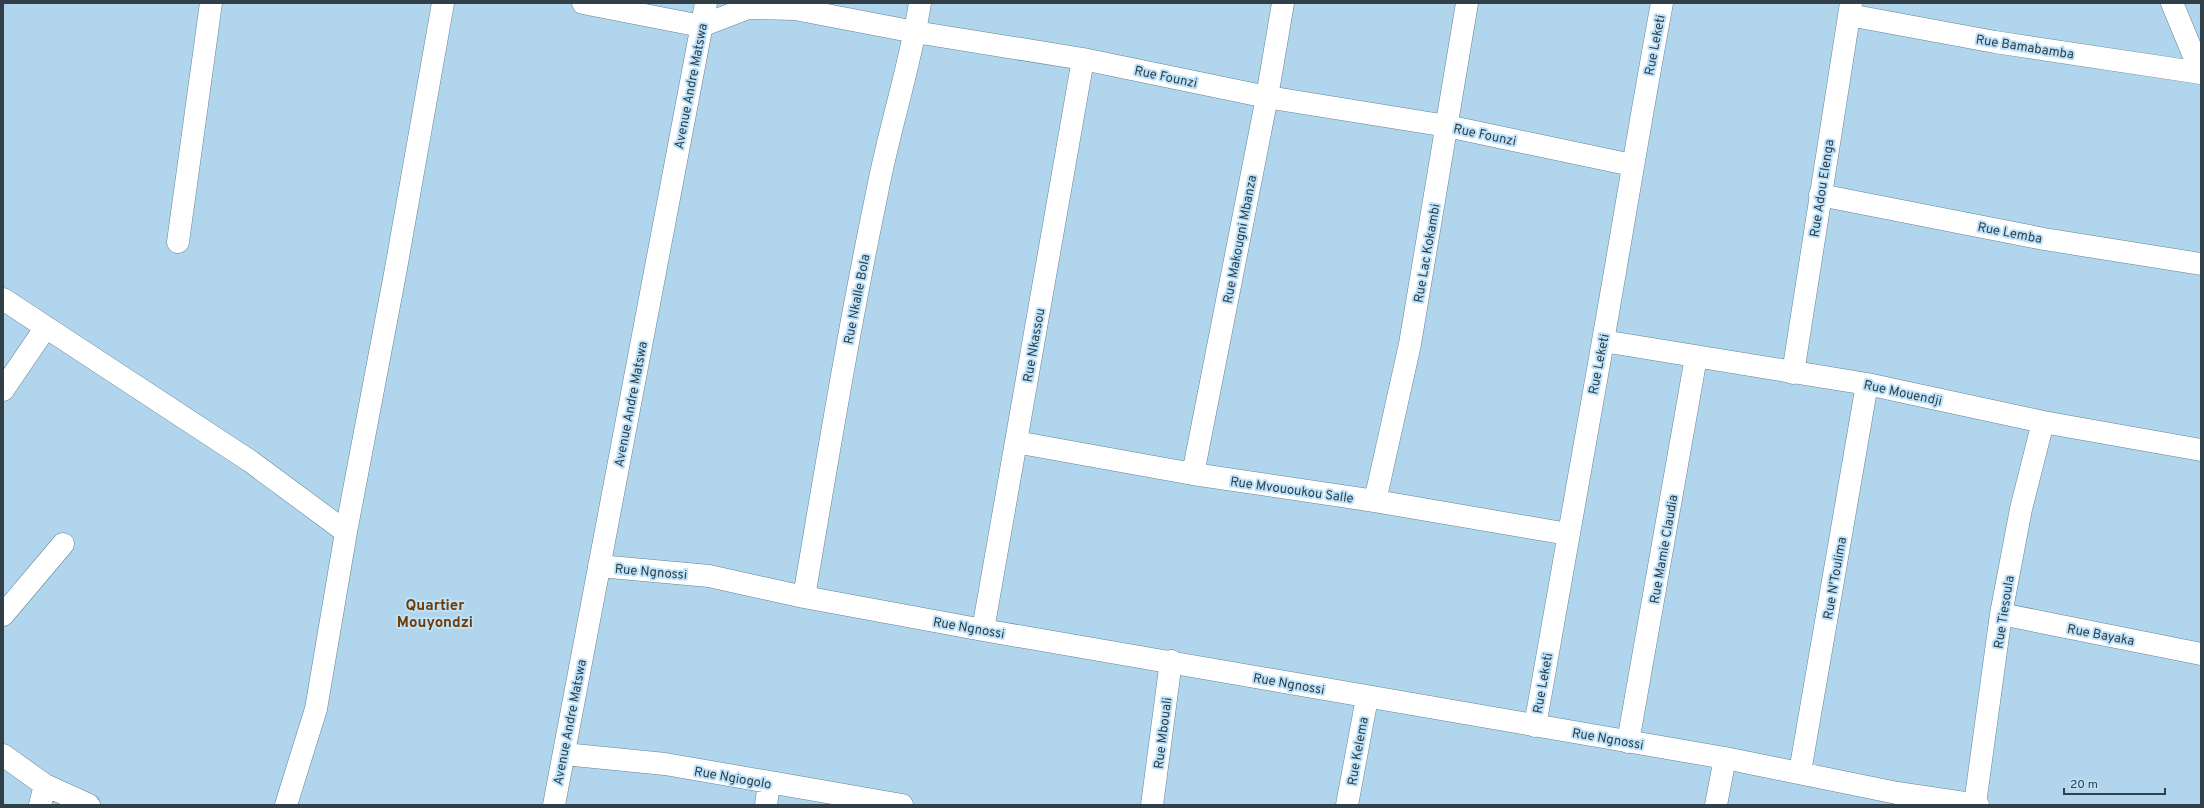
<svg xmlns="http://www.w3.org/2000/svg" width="2204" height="808" font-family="Overpass,sans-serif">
  <rect width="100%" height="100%" fill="#b0d5ec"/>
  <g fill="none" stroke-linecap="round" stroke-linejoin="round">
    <defs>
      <path id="minor" d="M 583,3 L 701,26 L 748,8 L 795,9 L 915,32 L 1083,59 L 1267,97 L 1447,126 L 1632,165
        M 2172,3 L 2201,73
        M 1849,15 L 1995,42 L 2201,73
        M 1820,195 L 2044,239 L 2201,264
        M 178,242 L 211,3
        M 3,299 L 250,461 L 346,532
        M 1603,341 L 1867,384 L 2043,422 L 2201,450
        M 1793,373 L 1851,3
        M 3,390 L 46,327
        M 1016,442 L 1193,474 L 1375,501 L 1568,534
        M 1193,474 L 1267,97 L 1283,3
        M 1375,501 L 1410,344 L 1467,3
        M 599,566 L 709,576 L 804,597 L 983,630 L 1725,758 L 1897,793 L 1978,805
        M 804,597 C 827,462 849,327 877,193 C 889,129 910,67 920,3
        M 2001,614 L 2201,654
        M 3,615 L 63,544
        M 983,630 L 1083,59
        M 1535,726 C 1557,597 1580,469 1603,341 C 1623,228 1641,115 1662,3
        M 1628,742 L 1696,357
        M 564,754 L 665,764 L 902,805
        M 3,755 L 45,785 L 89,805
        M 1800,772 L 1867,384
        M 1975,804 L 2001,614 L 2021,509 L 2043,422
        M 40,805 L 45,785
        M 286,805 L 316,709 L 346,532 L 395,274 L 443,3
        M 554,805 L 706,3
        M 766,805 L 769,783
        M 1152,805 L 1171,661
        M 1347,805 L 1367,698
        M 1716,805 L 1725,758"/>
    </defs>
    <use href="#minor" stroke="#628499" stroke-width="23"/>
    <use href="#minor" stroke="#fff" stroke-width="22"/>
  </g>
  <g text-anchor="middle" stroke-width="4" stroke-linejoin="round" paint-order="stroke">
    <g font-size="13" fill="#303f48" stroke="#bde2f9">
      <text transform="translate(1654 45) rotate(-79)" y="5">Rue Leketi</text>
      <text transform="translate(2025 46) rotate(9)" y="5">Rue Bamabamba</text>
      <text transform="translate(1166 76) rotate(12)" y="5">Rue Founzi</text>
      <text transform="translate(690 86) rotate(-79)" y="5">Avenue Andre Matswa</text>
      <text transform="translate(1485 134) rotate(12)" y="5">Rue Founzi</text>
      <text transform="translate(1821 188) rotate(-81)" y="5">Rue Adou Elenga</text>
      <text transform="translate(2010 232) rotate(11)" y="5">Rue Lemba</text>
      <text transform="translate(1239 239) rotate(-79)" y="5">Rue Makougni Mbanza</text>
      <text transform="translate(1426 253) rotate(-80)" y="5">Rue Lac Kokambi</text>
      <text transform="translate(856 299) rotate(-79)" y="5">Rue Nkalle Bola</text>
      <text transform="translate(1033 345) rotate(-80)" y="5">Rue Nkassou</text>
      <text transform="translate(1598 364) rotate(-79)" y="5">Rue Leketi</text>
      <text transform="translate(1903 392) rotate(12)" y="5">Rue Mouendji</text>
      <text transform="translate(630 404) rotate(-79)" y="5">Avenue Andre Matswa</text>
      <text transform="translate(1292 489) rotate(8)" y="5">Rue Mvououkou Salle</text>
      <text transform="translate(1663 549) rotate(-80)" y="5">Rue Mamie Claudia</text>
      <text transform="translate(651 571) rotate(5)" y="5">Rue Ngnossi</text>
      <text transform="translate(1834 578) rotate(-80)" y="5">Rue N'Toulima</text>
      <text transform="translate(2003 612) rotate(-81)" y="5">Rue Tiesoula</text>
      <text transform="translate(969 627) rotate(10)" y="5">Rue Ngnossi</text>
      <text transform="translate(2101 634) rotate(11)" y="5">Rue Bayaka</text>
      <text transform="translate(1289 683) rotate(10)" y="5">Rue Ngnossi</text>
      <text transform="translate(1542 683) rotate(-80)" y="5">Rue Leketi</text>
      <text transform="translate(569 722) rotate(-79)" y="5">Avenue Andre Matswa</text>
      <text transform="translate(1162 733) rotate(-83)" y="5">Rue Mbouali</text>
      <text transform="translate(1608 738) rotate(10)" y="5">Rue Ngnossi</text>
      <text transform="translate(1357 751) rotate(-80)" y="5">Rue Kelema</text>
      <text transform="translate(733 777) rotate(10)" y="5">Rue Ngiogolo</text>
    </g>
    <g font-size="15" font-weight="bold" fill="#733a03" stroke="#bde2f9">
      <text x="435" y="610">Quartier<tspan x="435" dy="17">Mouyondzi</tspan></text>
    </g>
  </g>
  <rect width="2204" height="808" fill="none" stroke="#303f48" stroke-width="8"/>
  <path d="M2064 788v6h101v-6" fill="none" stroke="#303f48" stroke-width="2"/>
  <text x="2070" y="788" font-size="12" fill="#303f48" stroke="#bde2f9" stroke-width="3" paint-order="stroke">20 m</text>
</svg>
